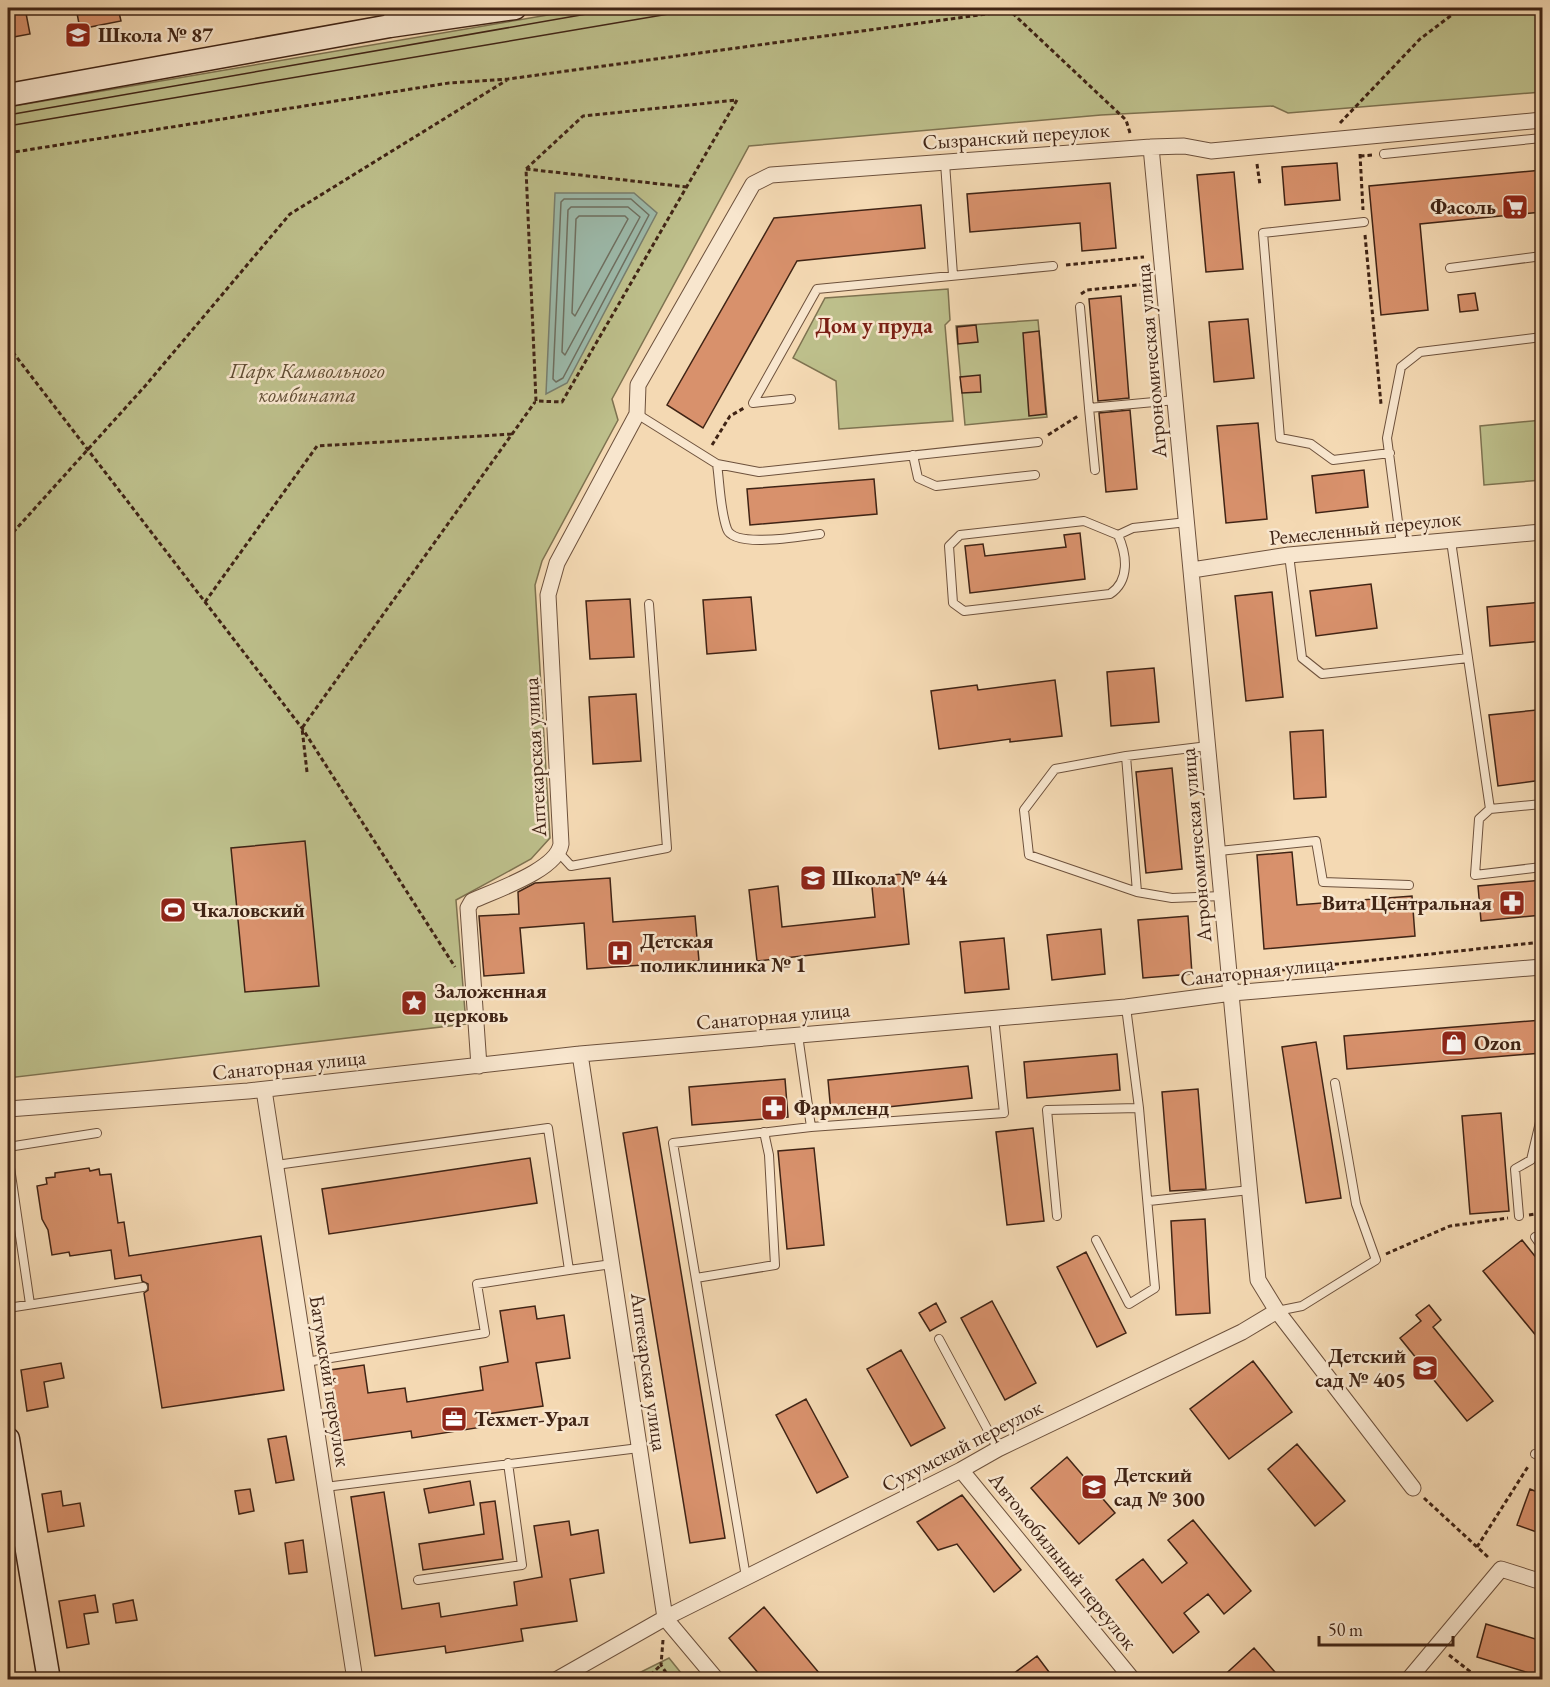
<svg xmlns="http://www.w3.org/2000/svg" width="1550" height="1687" font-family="'EB Garamond',serif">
  <rect width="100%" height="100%" fill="#f4d9b3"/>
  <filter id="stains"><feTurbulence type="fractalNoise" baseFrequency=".00333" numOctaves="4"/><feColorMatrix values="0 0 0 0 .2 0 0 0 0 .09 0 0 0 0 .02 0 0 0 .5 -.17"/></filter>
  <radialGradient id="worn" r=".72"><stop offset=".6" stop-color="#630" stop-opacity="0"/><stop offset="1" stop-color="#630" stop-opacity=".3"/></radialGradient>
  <path fill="#bdbf8b" stroke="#7e7250" stroke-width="1.5" d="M 589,8 L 1542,8 L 1542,92 L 1288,113 L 1273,106 L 1101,115 L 749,146 L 612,399 L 618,420 L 542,561 L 535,585 L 550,838 L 531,859 L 456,900 L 466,1024 L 8,1078 L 8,107 Z
    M 948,289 L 950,320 L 945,325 L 953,421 L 839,429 L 836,381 L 793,358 L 825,298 Z
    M 1038,320 L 1047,417 L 965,425 L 956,326 Z
    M 1542,420 L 1542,480 L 1484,485 L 1480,426 Z
    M 669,1658 L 686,1679 L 627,1679 Z"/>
  <path fill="#9cbaab" stroke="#777e6f" stroke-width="1.5" d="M 555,193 L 634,193 L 657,213 L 567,383 L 546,394 Z"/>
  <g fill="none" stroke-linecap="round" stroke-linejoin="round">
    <path stroke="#6e6f60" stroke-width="1.5" d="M 564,199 L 631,199 L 649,215 L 563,378 L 556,382 L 553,379 L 561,202 Z
      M 571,207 L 628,207 L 640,217 L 565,355 L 562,352 L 568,210 Z
      M 579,216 L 625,216 L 628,219 L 575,316 L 572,313 L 576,219 Z"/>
  </g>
  <path fill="#d8916c" stroke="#402415" stroke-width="1.5" d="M 8,8 L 25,8 L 30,34 L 8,38 Z
    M 76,8 L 118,8 L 121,21 L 80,29 Z
    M 1337,163 L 1340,200 L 1285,205 L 1282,167 Z
    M 1542,170 L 1542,212 L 1420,224 L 1428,310 L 1381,315 L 1369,186 Z
    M 1234,172 L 1243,269 L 1206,272 L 1197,175 Z
    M 1110,183 L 1116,248 L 1082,251 L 1080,223 L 970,232 L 967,194 Z
    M 921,205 L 925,248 L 797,261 L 703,428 L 667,405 L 774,218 Z
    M 1475,293 L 1478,310 L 1460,312 L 1458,295 Z
    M 1121,296 L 1129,398 L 1098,401 L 1089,299 Z
    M 1248,319 L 1254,378 L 1214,382 L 1209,322 Z
    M 976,325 L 978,342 L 958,344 L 957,327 Z
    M 1039,331 L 1046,414 L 1029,416 L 1023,333 Z
    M 980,375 L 981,392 L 962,393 L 960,377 Z
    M 1130,410 L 1137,489 L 1106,492 L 1099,413 Z
    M 1258,423 L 1267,519 L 1226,523 L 1217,426 Z
    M 1364,470 L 1368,507 L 1316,513 L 1312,476 Z
    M 874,479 L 877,514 L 750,525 L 747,489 Z
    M 1080,533 L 1085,579 L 970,593 L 965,546 L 983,544 L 985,556 L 1066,547 L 1064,535 Z
    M 1371,584 L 1377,628 L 1316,636 L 1310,591 Z
    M 1272,592 L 1283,697 L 1246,701 L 1235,596 Z
    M 751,597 L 756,650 L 707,654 L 703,600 Z
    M 630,599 L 634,657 L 590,659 L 586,601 Z
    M 1542,602 L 1542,641 L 1490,646 L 1487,607 Z
    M 1154,668 L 1159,722 L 1111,726 L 1107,672 Z
    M 1055,680 L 1062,736 L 1010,742 L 1010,739 L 939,749 L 931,691 L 977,685 L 978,690 Z
    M 636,694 L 641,761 L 593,764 L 589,697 Z
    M 1537,710 L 1542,780 L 1498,786 L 1489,715 Z
    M 1323,730 L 1326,797 L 1294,799 L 1290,732 Z
    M 1172,768 L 1182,869 L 1146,873 L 1136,772 Z
    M 305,841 L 319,986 L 245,992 L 231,848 Z
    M 1292,852 L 1297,905 L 1412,896 L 1415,936 L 1264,949 L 1257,855 Z
    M 902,874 L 909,944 L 757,961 L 749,890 L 778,886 L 782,927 L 875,917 L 871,877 Z
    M 610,878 L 613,922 L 695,916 L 699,961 L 587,969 L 584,923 L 520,928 L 524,973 L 484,976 L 479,916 L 519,914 L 518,892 L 535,883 Z
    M 1542,880 L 1542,915 L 1481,921 L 1478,886 Z
    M 1188,916 L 1192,974 L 1143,978 L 1138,920 Z
    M 1101,929 L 1105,974 L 1052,980 L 1047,935 Z
    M 1004,938 L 1009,989 L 965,993 L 960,942 Z
    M 1542,1020 L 1542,1053 L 1347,1069 L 1344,1036 Z
    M 1316,1042 L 1341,1198 L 1306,1203 L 1282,1047 Z
    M 1117,1054 L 1120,1090 L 1027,1098 L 1024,1062 Z
    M 968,1066 L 972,1098 L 831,1113 L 828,1080 Z
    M 785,1079 L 788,1117 L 692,1125 L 689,1087 Z
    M 1198,1089 L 1206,1189 L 1170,1191 L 1162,1092 Z
    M 1501,1113 L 1509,1211 L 1470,1214 L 1462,1116 Z
    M 657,1127 L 725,1538 L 690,1543 L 623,1133 Z
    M 1033,1128 L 1044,1221 L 1007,1225 L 996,1132 Z
    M 814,1148 L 824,1245 L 787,1249 L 778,1151 Z
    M 530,1158 L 537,1203 L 329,1234 L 322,1189 Z
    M 89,1168 L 90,1171 L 99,1169 L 100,1175 L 111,1174 L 118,1223 L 124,1222 L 129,1256 L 261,1236 L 284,1390 L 162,1408 L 144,1293 L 148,1290 L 148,1284 L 142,1281 L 141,1275 L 115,1279 L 111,1250 L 70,1256 L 69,1252 L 52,1255 L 48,1230 L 42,1219 L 37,1186 L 47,1184 L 46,1178 L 55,1177 L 55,1173 Z
    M 1205,1219 L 1210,1313 L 1176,1315 L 1171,1221 Z
    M 1522,1240 L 1542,1265 L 1542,1343 L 1483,1271 Z
    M 1086,1252 L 1126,1333 L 1097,1347 L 1057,1267 Z
    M 992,1301 L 1036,1383 L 1005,1400 L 961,1318 Z
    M 936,1303 L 946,1322 L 930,1331 L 919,1313 Z
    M 1429,1305 L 1441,1320 L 1433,1327 L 1493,1401 L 1467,1421 L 1400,1338 L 1421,1321 L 1416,1315 Z
    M 535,1306 L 537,1319 L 564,1315 L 570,1358 L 536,1363 L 543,1406 L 487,1414 L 489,1426 L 412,1438 L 411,1431 L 341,1441 L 330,1370 L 364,1365 L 368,1393 L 405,1388 L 407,1402 L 483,1390 L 480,1367 L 508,1362 L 500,1311 Z
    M 901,1350 L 945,1428 L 911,1446 L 867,1369 Z
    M 1253,1361 L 1292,1412 L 1229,1459 L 1190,1409 Z
    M 61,1363 L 64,1378 L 44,1382 L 48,1407 L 27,1411 L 21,1370 Z
    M 806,1399 L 848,1477 L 817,1493 L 776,1415 Z
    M 286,1436 L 294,1480 L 276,1483 L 268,1439 Z
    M 1297,1444 L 1345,1501 L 1315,1526 L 1268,1469 Z
    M 1067,1457 L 1115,1513 L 1079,1544 L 1031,1488 Z
    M 470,1481 L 474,1505 L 429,1513 L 424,1489 Z
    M 250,1489 L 254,1511 L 239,1514 L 235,1491 Z
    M 1530,1489 L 1542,1494 L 1542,1534 L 1517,1525 Z
    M 61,1491 L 63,1506 L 80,1503 L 84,1526 L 48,1532 L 42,1494 Z
    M 384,1492 L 402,1609 L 439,1603 L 441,1617 L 517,1605 L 514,1582 L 542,1577 L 534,1526 L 569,1521 L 571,1535 L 598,1530 L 604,1573 L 570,1579 L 577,1621 L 521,1629 L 523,1641 L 446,1653 L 445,1646 L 375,1656 L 351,1497 Z
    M 962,1495 L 1021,1570 L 994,1592 L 957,1544 L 938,1550 L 917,1522 Z
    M 495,1501 L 503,1559 L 423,1570 L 419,1544 L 484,1534 L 480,1503 Z
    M 1193,1520 L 1251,1591 L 1224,1614 L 1208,1594 L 1184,1613 L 1199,1632 L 1173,1653 L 1116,1580 L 1143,1559 L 1162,1583 L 1187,1563 L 1168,1540 Z
    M 303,1540 L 307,1572 L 289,1574 L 285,1543 Z
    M 95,1595 L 98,1612 L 84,1614 L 89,1644 L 67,1648 L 59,1601 Z
    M 133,1600 L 137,1620 L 116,1623 L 113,1604 Z
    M 764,1607 L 825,1680 L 764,1680 L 729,1638 Z
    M 1486,1624 L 1542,1641 L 1542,1677 L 1477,1657 Z
    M 1254,1648 L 1282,1680 L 1219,1680 Z
    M 1037,1656 L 1055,1680 L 1005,1680 Z"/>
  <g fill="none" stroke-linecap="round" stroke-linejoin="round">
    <defs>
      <path id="lane" d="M 387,8 L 390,24
        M 1384,154 L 1542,138
        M 945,163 L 953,275
        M 1364,222 L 1263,233 L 1280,438 L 1311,444 L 1333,460 L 1390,453
        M 1450,268 L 1542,256
        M 1080,307 L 1089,408
        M 791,399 L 753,403 L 817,289 L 1053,266
        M 637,414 L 717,464 L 759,472 L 1038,442
        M 913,455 L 918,478 L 936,486 L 1035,475
        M 717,464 C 720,485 720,510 727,529 C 734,549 802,536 820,534
        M 1095,470 L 1089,408 L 1176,400
        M 1118,535 C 1127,555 1130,581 1110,594 L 964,611 L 953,603 L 949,546 L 960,535 L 1084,521 L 1118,535 L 1133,528 L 1187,522
        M 1451,541 L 1490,809 L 1479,819 L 1475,875 L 1542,867
        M 1401,545 L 1387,438 L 1401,367 L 1420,352 L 1542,337
        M 1289,555 L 1302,658 L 1322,674 L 1468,658
        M 1208,746 L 1126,756 L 1137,892 L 1172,898 L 1222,896
        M 1126,756 L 1055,769 L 1024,810 L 1029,855 L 1137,892
        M 1490,809 L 1542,804
        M 1219,851 L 1316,841 L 1323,882 L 1409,885
        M 560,854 L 571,866 L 667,848 L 649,604
        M 1126,1007 L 1139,1108
        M 798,1035 L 811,1127 L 1004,1113 L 994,1018
        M 8,1147 L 97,1133
        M 8,1154 L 30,1304
        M 276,1165 L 548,1128 L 569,1270 L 477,1284 L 485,1333 L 306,1362
        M 1149,1201 L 1250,1190
        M 1057,1216 L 1047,1110 L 1139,1108 L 1155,1288 L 1129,1304 L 1096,1240
        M 1519,1216 L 1515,1169 L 1531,1160 L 1542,1114
        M 1535,1237 L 1542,1247
        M 569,1270 L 612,1264
        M 696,1278 L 775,1265 L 769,1155 L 764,1132
        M 8,1308 L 143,1287
        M 1277,1311 L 1302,1306 L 1376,1260 L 1356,1204 L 1335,1083
        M 939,1339 L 998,1449
        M 1535,1454 L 1542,1457
        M 325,1487 L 639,1448
        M 746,1577 L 673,1143 L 811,1127
        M 418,1580 L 522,1565 L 508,1463"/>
      <path id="street" d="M 1151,147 L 1258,1280 L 1277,1311 L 1413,1488
        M 1192,570 L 1289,555 L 1542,532
        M 580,1054 L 665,1618 L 717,1680
        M 479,1066 L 468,908 L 472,901 C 496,890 557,870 561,844 L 548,595 L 557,563 L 637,414 L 638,385 L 753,184 L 771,175 L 1151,147 L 1184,146 L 1211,151 L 1542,120
        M 264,1090 L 355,1680
        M 8,1109 L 248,1091 L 580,1054 L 1126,1007 L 1232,993 L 1542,967
        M 961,1470 L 1133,1680
        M 556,1680 L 665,1618 L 961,1470 L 998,1449 L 1242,1332 L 1277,1311
        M 1408,1680 L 1501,1569 L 1542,1582"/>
      <path id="secondary" d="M 8,95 L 390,26 L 515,8
        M 8,1439 L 49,1680"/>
    </defs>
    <use href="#lane" stroke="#6d513c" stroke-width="10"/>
    <use href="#street" stroke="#6d513c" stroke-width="17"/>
    <use href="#secondary" stroke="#402415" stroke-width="25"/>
    <path stroke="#402415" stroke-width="3" stroke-dasharray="4.5 3" stroke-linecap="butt" d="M 1007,8 L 1126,120 L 1130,133
      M 737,100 L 562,402 L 536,401 L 526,169 L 583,116 Z
      M 1340,123 L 1420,39 L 1461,8
      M 8,153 L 449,83 L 508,79 L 1009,11 L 1082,8
      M 1360,154 L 1363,210
      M 1360,156 L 1373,155
      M 1257,164 L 1260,185
      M 526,169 L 687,187
      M 1365,235 L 1381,404
      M 1066,265 L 1144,257
      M 1081,294 L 1087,290 L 1147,284
      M 8,346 L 302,728 L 455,967
      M 1048,435 L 1078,416
      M 712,445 L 730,416 L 744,408
      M 8,538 L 146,385 L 290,214 L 507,80
      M 205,602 L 317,446 L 513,434
      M 307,772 L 302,728 L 535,402
      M 1245,974 L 1542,942
      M 1529,1215 L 1542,1213
      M 1386,1254 L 1450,1226 L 1508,1218
      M 1424,1498 L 1489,1558
      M 1477,1547 L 1529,1465
      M 663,1640 L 661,1665 L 671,1680
      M 1449,1655 L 1481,1680
      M 645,1680 L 661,1665"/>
    <use href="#lane" stroke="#f8e6ce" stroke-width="8"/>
    <use href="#street" stroke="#f8e6ce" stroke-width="15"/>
    <use href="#secondary" stroke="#f8e6ce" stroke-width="22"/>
    <path stroke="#402415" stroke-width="1.5" d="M 8,115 L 621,8
      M 8,126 L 704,8"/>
  </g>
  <defs>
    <symbol id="school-square" viewBox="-11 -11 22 22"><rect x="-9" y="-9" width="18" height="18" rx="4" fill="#8f2418" stroke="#f8e6ce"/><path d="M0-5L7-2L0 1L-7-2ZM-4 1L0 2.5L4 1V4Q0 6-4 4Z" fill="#fff"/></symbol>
    <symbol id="supermarket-square" viewBox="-11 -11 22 22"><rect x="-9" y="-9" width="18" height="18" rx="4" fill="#8f2418" stroke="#f8e6ce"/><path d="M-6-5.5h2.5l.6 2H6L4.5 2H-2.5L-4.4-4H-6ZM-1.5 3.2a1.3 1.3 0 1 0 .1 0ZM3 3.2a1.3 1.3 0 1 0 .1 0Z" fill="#fff"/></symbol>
    <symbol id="pharmacy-square" viewBox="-11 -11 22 22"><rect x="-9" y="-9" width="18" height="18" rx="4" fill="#8f2418" stroke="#f8e6ce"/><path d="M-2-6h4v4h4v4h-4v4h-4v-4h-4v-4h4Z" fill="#fff"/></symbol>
    <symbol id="stadium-square" viewBox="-11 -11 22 22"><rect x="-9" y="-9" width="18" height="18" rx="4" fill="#8f2418" stroke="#f8e6ce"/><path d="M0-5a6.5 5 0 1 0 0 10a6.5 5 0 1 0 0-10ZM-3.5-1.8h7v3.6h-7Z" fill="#fff"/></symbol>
    <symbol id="hospital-square" viewBox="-11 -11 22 22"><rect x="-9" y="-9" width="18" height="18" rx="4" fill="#8f2418" stroke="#f8e6ce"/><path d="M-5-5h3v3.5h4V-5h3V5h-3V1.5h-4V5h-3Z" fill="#fff"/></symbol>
    <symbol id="sight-square" viewBox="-11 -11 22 22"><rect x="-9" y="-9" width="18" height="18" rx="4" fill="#8f2418" stroke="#f8e6ce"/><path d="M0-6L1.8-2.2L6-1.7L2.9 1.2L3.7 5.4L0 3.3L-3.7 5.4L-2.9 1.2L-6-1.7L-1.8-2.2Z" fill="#fff"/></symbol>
    <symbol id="shop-square" viewBox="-11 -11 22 22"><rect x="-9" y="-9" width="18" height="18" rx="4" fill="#8f2418" stroke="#f8e6ce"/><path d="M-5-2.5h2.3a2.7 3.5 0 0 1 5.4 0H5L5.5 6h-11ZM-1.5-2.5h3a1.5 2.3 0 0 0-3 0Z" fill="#fff"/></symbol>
    <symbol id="office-square" viewBox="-11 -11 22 22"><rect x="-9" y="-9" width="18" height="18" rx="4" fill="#8f2418" stroke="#f8e6ce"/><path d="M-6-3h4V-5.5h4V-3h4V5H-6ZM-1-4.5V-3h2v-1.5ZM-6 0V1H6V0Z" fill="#fff"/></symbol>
  </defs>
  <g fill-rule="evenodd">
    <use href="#school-square" x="63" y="20" width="30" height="30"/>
    <use href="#supermarket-square" x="1500" y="192" width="30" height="30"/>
    <use href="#school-square" x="798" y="863" width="30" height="30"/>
    <use href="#pharmacy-square" x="1497" y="888" width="30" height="30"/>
    <use href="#stadium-square" x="158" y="895" width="30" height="30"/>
    <use href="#hospital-square" x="605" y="938" width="30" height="30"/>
    <use href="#sight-square" x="399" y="988" width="30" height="30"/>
    <use href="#shop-square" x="1439" y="1028" width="30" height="30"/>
    <use href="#pharmacy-square" x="759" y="1093" width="30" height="30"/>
    <use href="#school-square" x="1410" y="1353" width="30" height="30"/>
    <use href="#office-square" x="439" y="1404" width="30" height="30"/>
    <use href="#school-square" x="1079" y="1472" width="30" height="30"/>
  </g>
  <g text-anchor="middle" stroke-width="5" stroke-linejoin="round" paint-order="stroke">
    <g font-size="21" font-weight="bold" fill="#402415" stroke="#f8e6ce" text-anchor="start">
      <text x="98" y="42">Школа № 87</text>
      <text x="1496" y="214" text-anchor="end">Фасоль</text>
      <text x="832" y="885">Школа № 44</text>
      <text x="1492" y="910" text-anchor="end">Вита Центральная</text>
      <text x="192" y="917">Чкаловский</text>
      <text x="640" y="948">Детская<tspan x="640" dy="24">поликлиника № 1</tspan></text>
      <text x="434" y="998">Заложенная<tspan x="434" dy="24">церковь</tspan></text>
      <text x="1474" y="1050">Ozon</text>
      <text x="794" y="1115">Фармленд</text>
      <text x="1406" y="1363" text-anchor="end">Детский<tspan x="1406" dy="24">сад № 405</tspan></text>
      <text x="474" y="1426">Техмет-Урал</text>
      <text x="1114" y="1482">Детский<tspan x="1114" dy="24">сад № 300</tspan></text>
    </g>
    <g font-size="21" fill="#402415" stroke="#f8e6ce">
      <text transform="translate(1016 136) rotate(-4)" y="7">Сызранский переулок</text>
      <text transform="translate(1151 361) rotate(-95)" y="7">Агрономическая улица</text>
      <text transform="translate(1365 528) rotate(-6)" y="7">Ремесленный переулок</text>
      <text transform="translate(535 757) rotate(-93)" y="7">Аптекарская улица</text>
      <text transform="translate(1196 845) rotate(-95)" y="7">Агрономическая улица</text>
      <text transform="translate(1257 971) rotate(-6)" y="7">Санаторная улица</text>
      <text transform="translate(773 1016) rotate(-5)" y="7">Санаторная улица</text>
      <text transform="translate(289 1065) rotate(-6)" y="7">Санаторная улица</text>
      <text transform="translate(649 1372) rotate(82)" y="7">Аптекарская улица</text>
      <text transform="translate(330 1381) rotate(81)" y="7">Батумский переулок</text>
      <text transform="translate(962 1446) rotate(-27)" y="7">Сухумский переулок</text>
      <text transform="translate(1063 1561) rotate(51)" y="7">Автомобильный переулок</text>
    </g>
    <g font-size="21" font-style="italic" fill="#5f4b32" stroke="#f8e6ce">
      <text x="307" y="378">Парк Камвольного<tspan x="307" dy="24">комбината</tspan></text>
    </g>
    <g font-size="22" font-weight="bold" fill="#7a1f14" stroke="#f8e6ce">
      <text x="874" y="333">Дом у пруда</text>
    </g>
  </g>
  <rect width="1550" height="1687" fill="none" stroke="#f4d9b3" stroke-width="30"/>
  <rect x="9" y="9" width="1532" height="1669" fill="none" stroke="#402415" stroke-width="3"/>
  <rect x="15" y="15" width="1520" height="1657" fill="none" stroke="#402415" stroke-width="1.5"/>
  <path d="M1319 1636v9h134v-9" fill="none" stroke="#402415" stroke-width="3"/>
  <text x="1328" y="1636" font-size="18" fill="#402415" stroke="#f8e6ce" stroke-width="4.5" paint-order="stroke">50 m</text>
  <rect width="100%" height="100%" filter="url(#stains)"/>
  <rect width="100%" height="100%" fill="url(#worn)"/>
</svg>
